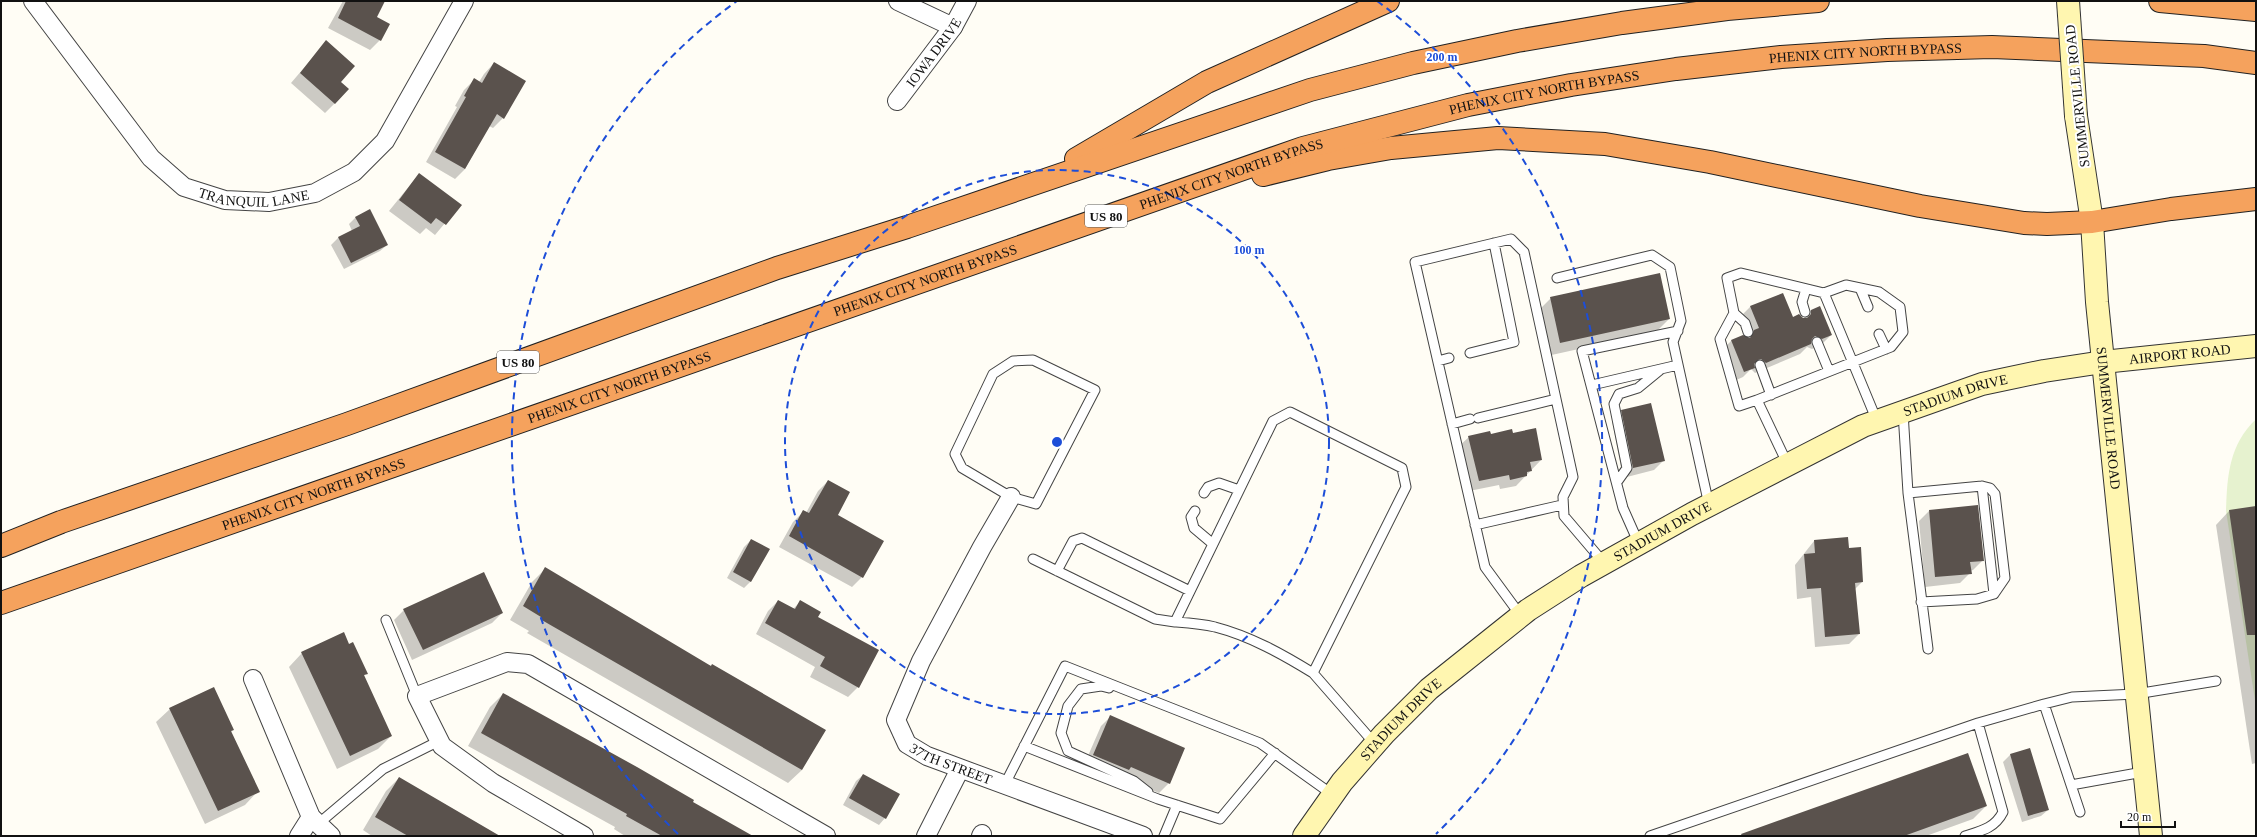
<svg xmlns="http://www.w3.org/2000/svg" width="2257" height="837" font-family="Georgia,serif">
  <rect width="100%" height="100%" fill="#fffdf5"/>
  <path fill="#e6f2cf" d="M 2256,419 L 2256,707 L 2226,511 C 2227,476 2229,445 2256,419 Z"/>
  <path fill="#0003" d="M 343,1 L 384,1 L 375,17 L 380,40 L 370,50 L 328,28 Z
    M 326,42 L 340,82 L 335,103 L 325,113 L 291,83 Z
    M 494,63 L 503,118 L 493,128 L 489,126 L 465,169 L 455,179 L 426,162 L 457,107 L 455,106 L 464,90 L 474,80 L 479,82 L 484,74 Z
    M 419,174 L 460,205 L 435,235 L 426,228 L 420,234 L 389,211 Z
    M 369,210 L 387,245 L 380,251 L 344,269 L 331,245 L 338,238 L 352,231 L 349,224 L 355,218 Z
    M 1782,294 L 1793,318 L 1803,319 L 1811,310 L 1831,335 L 1821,345 L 1812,349 L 1807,347 L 1800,354 L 1755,373 L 1751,369 L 1743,377 L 1734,381 L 1721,351 L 1731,341 L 1749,338 L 1740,317 L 1750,307 Z
    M 1551,298 L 1669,319 L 1656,332 L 1547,356 L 1537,312 Z
    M 1622,411 L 1664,460 L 1654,470 L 1623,478 L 1612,421 Z
    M 1512,434 L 1541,460 L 1516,486 L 1500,489 L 1499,485 L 1469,491 L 1458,447 L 1469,437 Z
    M 828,481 L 836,516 L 862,577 L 852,587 L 779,547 L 793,522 L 803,512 L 806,513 L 818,491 Z
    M 2256,507 L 2256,763 L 2252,764 L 2216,525 L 2229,511 Z
    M 1929,511 L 1983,560 L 1973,570 L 1970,571 L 1970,573 L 1960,583 L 1925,587 L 1919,521 Z
    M 751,540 L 751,581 L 744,588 L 727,578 L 744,547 Z
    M 1814,541 L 1848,549 L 1862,582 L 1855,589 L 1859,634 L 1849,644 L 1815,647 L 1811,597 L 1797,599 L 1795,565 Z
    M 545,569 L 710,666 L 712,665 L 802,770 L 788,783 L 527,633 L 529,631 L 510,620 L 532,582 Z
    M 778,601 L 793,609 L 800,602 L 858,687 L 848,697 L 810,677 L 815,667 L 756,634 L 768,611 Z
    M 404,610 L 502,613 L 492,623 L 412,660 L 394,620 Z
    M 349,645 L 366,673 L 363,677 L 391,736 L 378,749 L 337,769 L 289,667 L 302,653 Z
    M 503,694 L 751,836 L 625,836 L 614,829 L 615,827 L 468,746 L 490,707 Z
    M 170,709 L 233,730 L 230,733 L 258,791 L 245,805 L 205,824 L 156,722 Z
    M 1111,716 L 1169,783 L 1159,793 L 1121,777 L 1118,780 L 1084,765 L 1101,726 Z
    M 2029,749 L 2048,810 L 2041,816 L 2022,822 L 2003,762 L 2010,755 Z
    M 1967,754 L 1986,806 L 1973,819 L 1926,836 L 1739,836 Z
    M 863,775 L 885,818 L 879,825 L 843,805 L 856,781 Z
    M 399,778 L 499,836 L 372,836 L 363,830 L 386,791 Z"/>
  <path fill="#5a524d" d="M 346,1 L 385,1 L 377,17 L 390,24 L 381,41 L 338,18 Z
    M 326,40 L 355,66 L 341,82 L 349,89 L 335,104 L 300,73 Z
    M 494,62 L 526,81 L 504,119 L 497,114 L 465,169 L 435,152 L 466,97 L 464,96 L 474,78 L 482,83 Z
    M 419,173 L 462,205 L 446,225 L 436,218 L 431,224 L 399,200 Z
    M 370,209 L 388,245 L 351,263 L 338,237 L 360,226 L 355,217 Z
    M 1660,273 L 1670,319 L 1560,343 L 1550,297 Z
    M 1783,293 L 1793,317 L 1799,314 L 1803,318 L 1807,318 L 1811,314 L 1811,310 L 1820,306 L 1832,335 L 1822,339 L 1815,336 L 1812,339 L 1811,344 L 1766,363 L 1761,359 L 1758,360 L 1754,364 L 1755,368 L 1744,372 L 1731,340 L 1743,335 L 1750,338 L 1754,330 L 1759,328 L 1750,306 Z
    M 1651,403 L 1665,461 L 1633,468 L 1621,410 Z
    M 1536,428 L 1542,460 L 1530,462 L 1532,471 L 1527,472 L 1527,476 L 1510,480 L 1509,475 L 1479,481 L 1468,436 L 1490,431 L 1491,434 L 1512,429 L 1513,433 Z
    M 828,480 L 850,492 L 838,515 L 884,541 L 863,578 L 789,536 L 803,510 L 809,513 Z
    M 1978,505 L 1984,561 L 1970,562 L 1972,574 L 1935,577 L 1929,510 Z
    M 2256,506 L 2256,635 L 2247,635 L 2229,510 Z
    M 1848,537 L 1849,548 L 1861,547 L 1863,582 L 1855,583 L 1860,634 L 1825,637 L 1821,588 L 1807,589 L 1804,554 L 1815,553 L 1814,540 Z
    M 751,539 L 770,549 L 751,582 L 733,572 Z
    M 545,567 L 711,666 L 712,664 L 826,730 L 802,770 L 540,619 L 541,617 L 523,606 Z
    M 484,572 L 503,613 L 423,650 L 403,609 Z
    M 778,600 L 795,609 L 800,600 L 821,612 L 818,617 L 879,650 L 859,688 L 820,666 L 825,657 L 765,623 Z
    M 344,632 L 349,644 L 353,642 L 368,674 L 364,675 L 392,736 L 350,756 L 301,652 Z
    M 214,687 L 234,730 L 231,731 L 260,792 L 218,811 L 169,708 Z
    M 503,693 L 637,767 L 694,800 L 693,802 L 753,836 L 662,836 L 626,816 L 627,814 L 481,733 Z
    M 1110,715 L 1185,748 L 1170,784 L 1131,767 L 1129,770 L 1093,755 Z
    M 2030,748 L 2049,810 L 2028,816 L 2010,754 Z
    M 1968,753 L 1987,806 L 1904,836 L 1742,836 L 1741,834 Z
    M 863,774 L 900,794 L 886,819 L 849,798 Z
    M 399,777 L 500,836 L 408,836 L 375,817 Z"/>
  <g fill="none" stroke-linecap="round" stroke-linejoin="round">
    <defs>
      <path id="lane" d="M 1557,278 L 1652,255 L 1670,267 L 1681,321 L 1673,342 L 1709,505
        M 1860,288 L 1868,307
        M 1805,312 L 1802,302 L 1806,289
        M 1734,313 L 1745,323 L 1748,332
        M 1879,334 L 1886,349
        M 1817,342 L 1829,371
        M 1470,353 L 1514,342 L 1494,243
        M 1033,360 L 1095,390 L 1036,504 L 1011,497 L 962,468 L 955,454 L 993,374 L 1013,361 Z
        M 1438,361 L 1449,358
        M 1760,365 L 1771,395
        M 1592,385 L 1678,365
        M 1757,400 L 1891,347 L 1903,332 L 1900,307 L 1879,292 L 1846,285 L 1824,293
        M 1903,412 L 1908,493 L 1928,649
        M 1478,418 L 1556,399
        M 1452,424 L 1470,419
        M 1788,465 L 1757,400 L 1739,406 L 1720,339 L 1734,313 L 1727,278 L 1741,273 L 1824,293 L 1877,421
        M 1617,482 L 1627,468 L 1614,404 L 1619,394 L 1638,388 L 1660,370
        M 1982,486 L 1994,594
        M 1204,493 L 1208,487 L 1219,483 L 1239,490
        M 1908,493 L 1982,486 L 1990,488 L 1995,494 L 2005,578 L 1994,594 L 1977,599 L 1921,602
        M 1195,511 L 1191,517 L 1194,528 L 1213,544
        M 1475,525 L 1562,505
        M 1639,544 L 1623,508 L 1582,351 L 1678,331
        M 1033,559 L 1155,619 L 1175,622 L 1273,421 L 1290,412 L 1402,468 L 1406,487 L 1313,673 L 1375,744
        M 1057,571 L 1073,541 L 1082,538 L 1190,591
        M 1521,616 L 1485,567 L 1415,262 L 1511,239 L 1524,252 L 1573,477 L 1563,497 L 1564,516 L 1604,563
        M 386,620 L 417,696
        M 1175,622 C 1188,623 1202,624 1215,627 C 1250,636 1282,654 1313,673
        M 1109,688 L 1101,686 L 1081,689 L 1068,706 L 1061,733 L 1068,751 L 1134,781 L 1148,792
        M 2044,704 L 2080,812
        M 1024,746 L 1158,799 L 1220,819 L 1275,753
        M 1005,784 L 1065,666 L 1260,743 L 1333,795
        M 2071,785 L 2143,772
        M 318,824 L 383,769 L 439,741
        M 1164,836 L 1177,805
        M 1650,836 L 1978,723 L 2044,704 L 2072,697 L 2136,694 L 2216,681
        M 1965,836 C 1981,831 1995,828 2003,812 L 1978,723"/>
      <g id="street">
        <path id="s1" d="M 33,1 L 151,158 L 184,187 L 225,200 L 269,202 L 315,193 L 354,172 L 385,141 L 464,1"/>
        <path d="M 898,1 L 953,27"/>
        <path id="s2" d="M 897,101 L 953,27 L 967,1"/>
        <path id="s3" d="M 1011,497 L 982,547 L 921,661 L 896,720 L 907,744 L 927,756 L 1143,836"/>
        <path d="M 253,679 L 311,817 L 331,836"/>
        <path d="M 299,836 L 311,817"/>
        <path d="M 584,836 L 493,783 L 442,746 L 417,696 L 507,662 L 528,664 L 826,836"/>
        <path d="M 926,836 L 960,769"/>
        <path d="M 981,836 L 982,834"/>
      </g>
      <g id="secondary">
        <path id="s4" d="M 2076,116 L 2092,222 L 2097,302 L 2151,836"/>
        <path id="s5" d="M 1304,836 L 1342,782 L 1384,734 L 1429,689 L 1528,610 L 1581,576 L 1692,514 L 1863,426 L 1982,384 L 2044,371 L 2103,362 L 2256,346"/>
      </g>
      <g id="highway">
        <path d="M 2160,1 L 2256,10"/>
        <path d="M 1076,159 L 1207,82 L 1388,1"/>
        <path d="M 1263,175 L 1328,159 L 1391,148 L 1498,138 L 1605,144 L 1710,162 L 1920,206 L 2024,223 L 2047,224 L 2092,222 L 2171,209 L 2256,199"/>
        <path d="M 1,546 L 61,522 L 347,424 L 777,268 L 907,227 L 1310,90 L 1413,63 L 1517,41 L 1622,23 L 1727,9 L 1818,1"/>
        <path id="s6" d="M 1,603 L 1303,148 L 1468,105 L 1571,85 L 1676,69 L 1781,57 L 1887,50 L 1992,47 L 2204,56 L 2256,63"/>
      </g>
    </defs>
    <use href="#lane" stroke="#444" stroke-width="11"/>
    <use href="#street" stroke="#444" stroke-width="20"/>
    <use href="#secondary" stroke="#333" stroke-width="24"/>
    <use href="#highway" stroke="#222" stroke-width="24"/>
    <use href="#lane" stroke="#fff" stroke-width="9"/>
    <use href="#street" stroke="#fff" stroke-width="18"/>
    <use href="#secondary" stroke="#fff6b0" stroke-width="22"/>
    <use href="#highway" stroke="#f5a25d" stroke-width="22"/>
    <defs>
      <path id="secondary-bridge" d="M 2068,1 L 2076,116"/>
    </defs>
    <use href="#secondary-bridge" stroke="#333" stroke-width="24" stroke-linecap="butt"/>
    <use href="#secondary-bridge" stroke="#fff6b0" stroke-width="22"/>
  </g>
  <g fill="none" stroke="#1d4ed8" stroke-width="2" stroke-dasharray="7 5">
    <circle cx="1057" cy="442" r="272"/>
    <path d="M678 834A545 545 0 0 1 737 1M1377 1A545 545 0 0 1 1436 834"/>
  </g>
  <g text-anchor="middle" stroke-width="4" stroke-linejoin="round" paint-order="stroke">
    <g fill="#fff" stroke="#585858" stroke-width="1">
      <rect x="1085" y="205" width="42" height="22" rx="3"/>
      <rect x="497" y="351" width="42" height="22" rx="3"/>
    </g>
    <g font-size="13" font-weight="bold" fill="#111">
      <text x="1106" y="221">US 80</text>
      <text x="518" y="367">US 80</text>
    </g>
    <g font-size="14" fill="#111" stroke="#fff">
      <text dy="5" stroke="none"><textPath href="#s2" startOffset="61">IOWA DRIVE</textPath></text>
      <text dy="5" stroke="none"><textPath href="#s6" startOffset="1951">PHENIX CITY NORTH BYPASS</textPath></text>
      <text dy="5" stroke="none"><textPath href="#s6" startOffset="1627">PHENIX CITY NORTH BYPASS</textPath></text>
      <text transform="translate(2077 96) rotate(-96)" y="5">SUMMERVILLE ROAD</text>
      <text dy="5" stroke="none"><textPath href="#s6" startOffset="1303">PHENIX CITY NORTH BYPASS</textPath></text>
      <text dy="5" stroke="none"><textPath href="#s1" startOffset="312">TRANQUIL LANE</textPath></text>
      <text dy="5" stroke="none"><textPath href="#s6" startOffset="979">PHENIX CITY NORTH BYPASS</textPath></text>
      <text dy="5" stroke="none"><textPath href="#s5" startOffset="1029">AIRPORT ROAD</textPath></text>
      <text dy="5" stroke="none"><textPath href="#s6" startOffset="655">PHENIX CITY NORTH BYPASS</textPath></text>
      <text dy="5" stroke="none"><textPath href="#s5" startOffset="800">STADIUM DRIVE</textPath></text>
      <text dy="5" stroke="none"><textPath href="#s4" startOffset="304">SUMMERVILLE ROAD</textPath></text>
      <text dy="5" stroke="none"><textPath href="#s6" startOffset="331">PHENIX CITY NORTH BYPASS</textPath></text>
      <text dy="5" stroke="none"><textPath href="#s5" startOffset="476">STADIUM DRIVE</textPath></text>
      <text dy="5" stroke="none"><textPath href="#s5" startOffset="152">STADIUM DRIVE</textPath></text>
      <text dy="5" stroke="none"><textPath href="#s3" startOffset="326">37TH STREET</textPath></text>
    </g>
  </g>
  <circle cx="1057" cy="442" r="6" fill="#1d4ed8" stroke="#fff" stroke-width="2"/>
  <g font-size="12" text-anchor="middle" font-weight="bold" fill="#1d4ed8" stroke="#fff" stroke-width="4" stroke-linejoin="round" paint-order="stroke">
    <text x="1442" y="61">200 m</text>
    <text x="1249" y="254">100 m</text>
  </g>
  <rect width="2257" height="837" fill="none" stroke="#111111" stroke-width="4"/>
  <path d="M2121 821v6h54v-6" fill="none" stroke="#111111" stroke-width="2"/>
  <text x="2127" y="821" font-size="12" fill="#111111" stroke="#ffffff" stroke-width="3" paint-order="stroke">20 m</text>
</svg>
